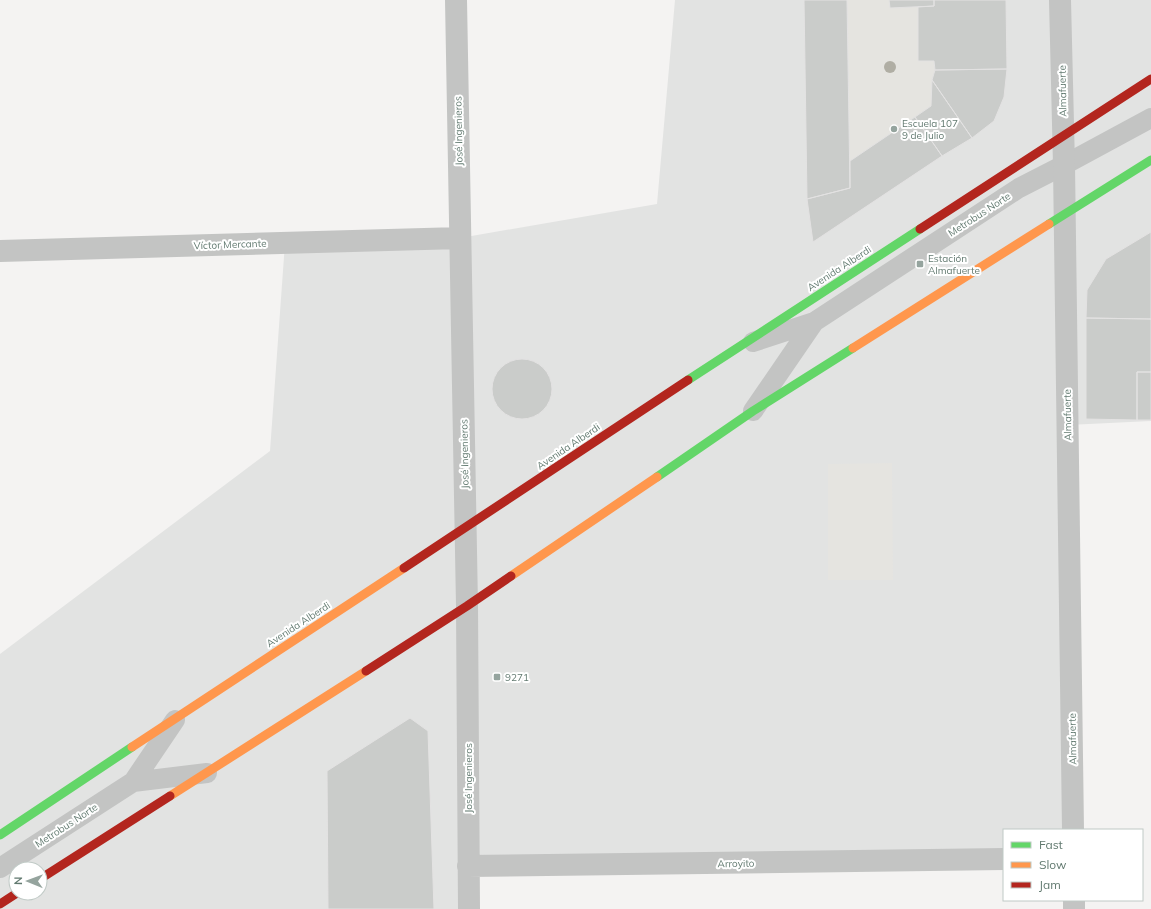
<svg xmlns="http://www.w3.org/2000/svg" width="1151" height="909" font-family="Mulish,sans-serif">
  <rect width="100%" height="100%" fill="#f4f3f2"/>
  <path fill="#e2e3e2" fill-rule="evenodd" d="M 675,0 L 1151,0 L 1151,421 L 1068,425 L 1073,830 L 1004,830 L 1004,859 L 468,866 L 465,909 L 0,909 L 0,654 L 270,451 L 285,243 L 460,238 L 657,204 ZM 16,869 L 40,869 L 40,893 L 16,893 Z"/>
  <path fill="#e5e4e0" d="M 847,0 L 889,0 L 918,7 L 918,60 L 934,61 L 935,70 L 932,80 L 931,106 L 850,161 Z
    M 892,463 L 893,580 L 828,580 L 828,464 Z"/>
  <path fill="#caccca" stroke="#e3e2e2" d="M 804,0 L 847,0 L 850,188 L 807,199 Z
    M 889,0 L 934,0 L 934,6 L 890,8 Z
    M 934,0 L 1006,0 L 1007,69 L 935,70 L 934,61 L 918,61 L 918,7 L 934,6 Z
    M 1007,69 L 1004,97 L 994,121 L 972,138 L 932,80 L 935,70 Z
    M 932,80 L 972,138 L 942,156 L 915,117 L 931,106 Z
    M 915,117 L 942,156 L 813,242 L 807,199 L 850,188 L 850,161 Z
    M 1151,232 L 1151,319 L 1086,318 L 1087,290 L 1106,259 Z
    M 1086,318 L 1151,319 L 1151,372 L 1137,372 L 1137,420 L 1086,419 Z
    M492 389a30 30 0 1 1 60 0a30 30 0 1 1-60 0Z
    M 1137,372 L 1151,372 L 1151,420 L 1137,420 Z
    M 410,718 L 428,731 L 434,909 L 328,909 L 327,771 Z"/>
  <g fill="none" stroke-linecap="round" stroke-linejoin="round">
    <path stroke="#c3c4c3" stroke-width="20" d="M 753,342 L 814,322 L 1019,188 L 1064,165 L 1151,118
      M 753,411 L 814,322
      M 133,782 L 207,773
      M 0,868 L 133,782 L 175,720"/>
    <path stroke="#c3c4c3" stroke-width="22" d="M 456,0 L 467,606 L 469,909
      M 1060,0 L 1064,165 L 1073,830
      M 0,251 L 460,238
      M 468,866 L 1004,859
      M 1074,900 L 1074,909"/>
    <path stroke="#63d668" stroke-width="9" d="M 1049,224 L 1151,160
      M 688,380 L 920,229
      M 657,477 L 753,411 L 853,348
      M 0,835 L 132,747"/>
    <path stroke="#ff974d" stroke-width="9" d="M 853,348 L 1049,224
      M 511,576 L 657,477
      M 132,747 L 404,568
      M 170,796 L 366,671"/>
    <path stroke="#b3261e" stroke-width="9" d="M 920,229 L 1151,79
      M 404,568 L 688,380
      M 366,671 L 467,606 L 511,576
      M 40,879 L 170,796
      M 0,904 L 17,893"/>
  </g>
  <circle fill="#b0aea4" cx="890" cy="67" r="6"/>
  <g fill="#95a49e" stroke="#fff" stroke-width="1.5">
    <circle cx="894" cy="129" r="4"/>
    <rect x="916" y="260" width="8" height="8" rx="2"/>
    <rect x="493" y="673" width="8" height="8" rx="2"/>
  </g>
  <g text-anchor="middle" stroke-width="4" stroke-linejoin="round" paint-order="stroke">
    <g font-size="10" fill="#627a70" stroke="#fff">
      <text transform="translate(1062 91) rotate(-91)" y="4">Almafuerte</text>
      <text transform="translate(458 131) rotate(-91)" y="4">José Ingenieros</text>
      <text transform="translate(979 214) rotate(-33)" y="4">Metrobus Norte</text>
      <text transform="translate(230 244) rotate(-2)" y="4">Víctor Mercante</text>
      <text transform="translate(839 268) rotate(-33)" y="4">Avenida Alberdi</text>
      <text transform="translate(1067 415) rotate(-91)" y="4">Almafuerte</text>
      <text transform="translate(568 446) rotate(-34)" y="4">Avenida Alberdi</text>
      <text transform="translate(464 454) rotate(-91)" y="4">José Ingenieros</text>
      <text transform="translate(298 624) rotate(-33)" y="4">Avenida Alberdi</text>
      <text transform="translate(1072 739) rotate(-91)" y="4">Almafuerte</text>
      <text transform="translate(468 778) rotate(-90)" y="4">José Ingenieros</text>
      <text transform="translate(66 825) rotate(-33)" y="4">Metrobus Norte</text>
      <text transform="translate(736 863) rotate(-1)" y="4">Arroyito</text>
    </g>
    <g font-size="10" fill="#627a70" stroke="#fff" text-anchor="start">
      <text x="902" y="127">Escuela 107<tspan x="902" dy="12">9 de Julio</tspan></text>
      <text x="928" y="262">Estación<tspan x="928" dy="12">Almafuerte</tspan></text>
      <text x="505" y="681">9271</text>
    </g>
  </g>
  <rect x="1003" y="829" width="140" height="72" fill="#ffffff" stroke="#c0cac6"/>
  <rect x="1011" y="842" width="20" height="6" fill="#63d668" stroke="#c0cac6"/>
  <text x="1039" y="849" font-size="12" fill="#627a70">Fast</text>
  <rect x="1011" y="862" width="20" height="6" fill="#ff974d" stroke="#c0cac6"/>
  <text x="1039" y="869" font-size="12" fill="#627a70">Slow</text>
  <rect x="1011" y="882" width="20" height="6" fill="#b3261e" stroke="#c0cac6"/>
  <text x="1039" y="889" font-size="12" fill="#627a70">Jam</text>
  <g transform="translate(28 881) rotate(271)"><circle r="19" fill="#ffffff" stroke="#c0cac6"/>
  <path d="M0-3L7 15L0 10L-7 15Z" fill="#95a49e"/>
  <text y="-6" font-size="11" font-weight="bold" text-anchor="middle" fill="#627a70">N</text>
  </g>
</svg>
